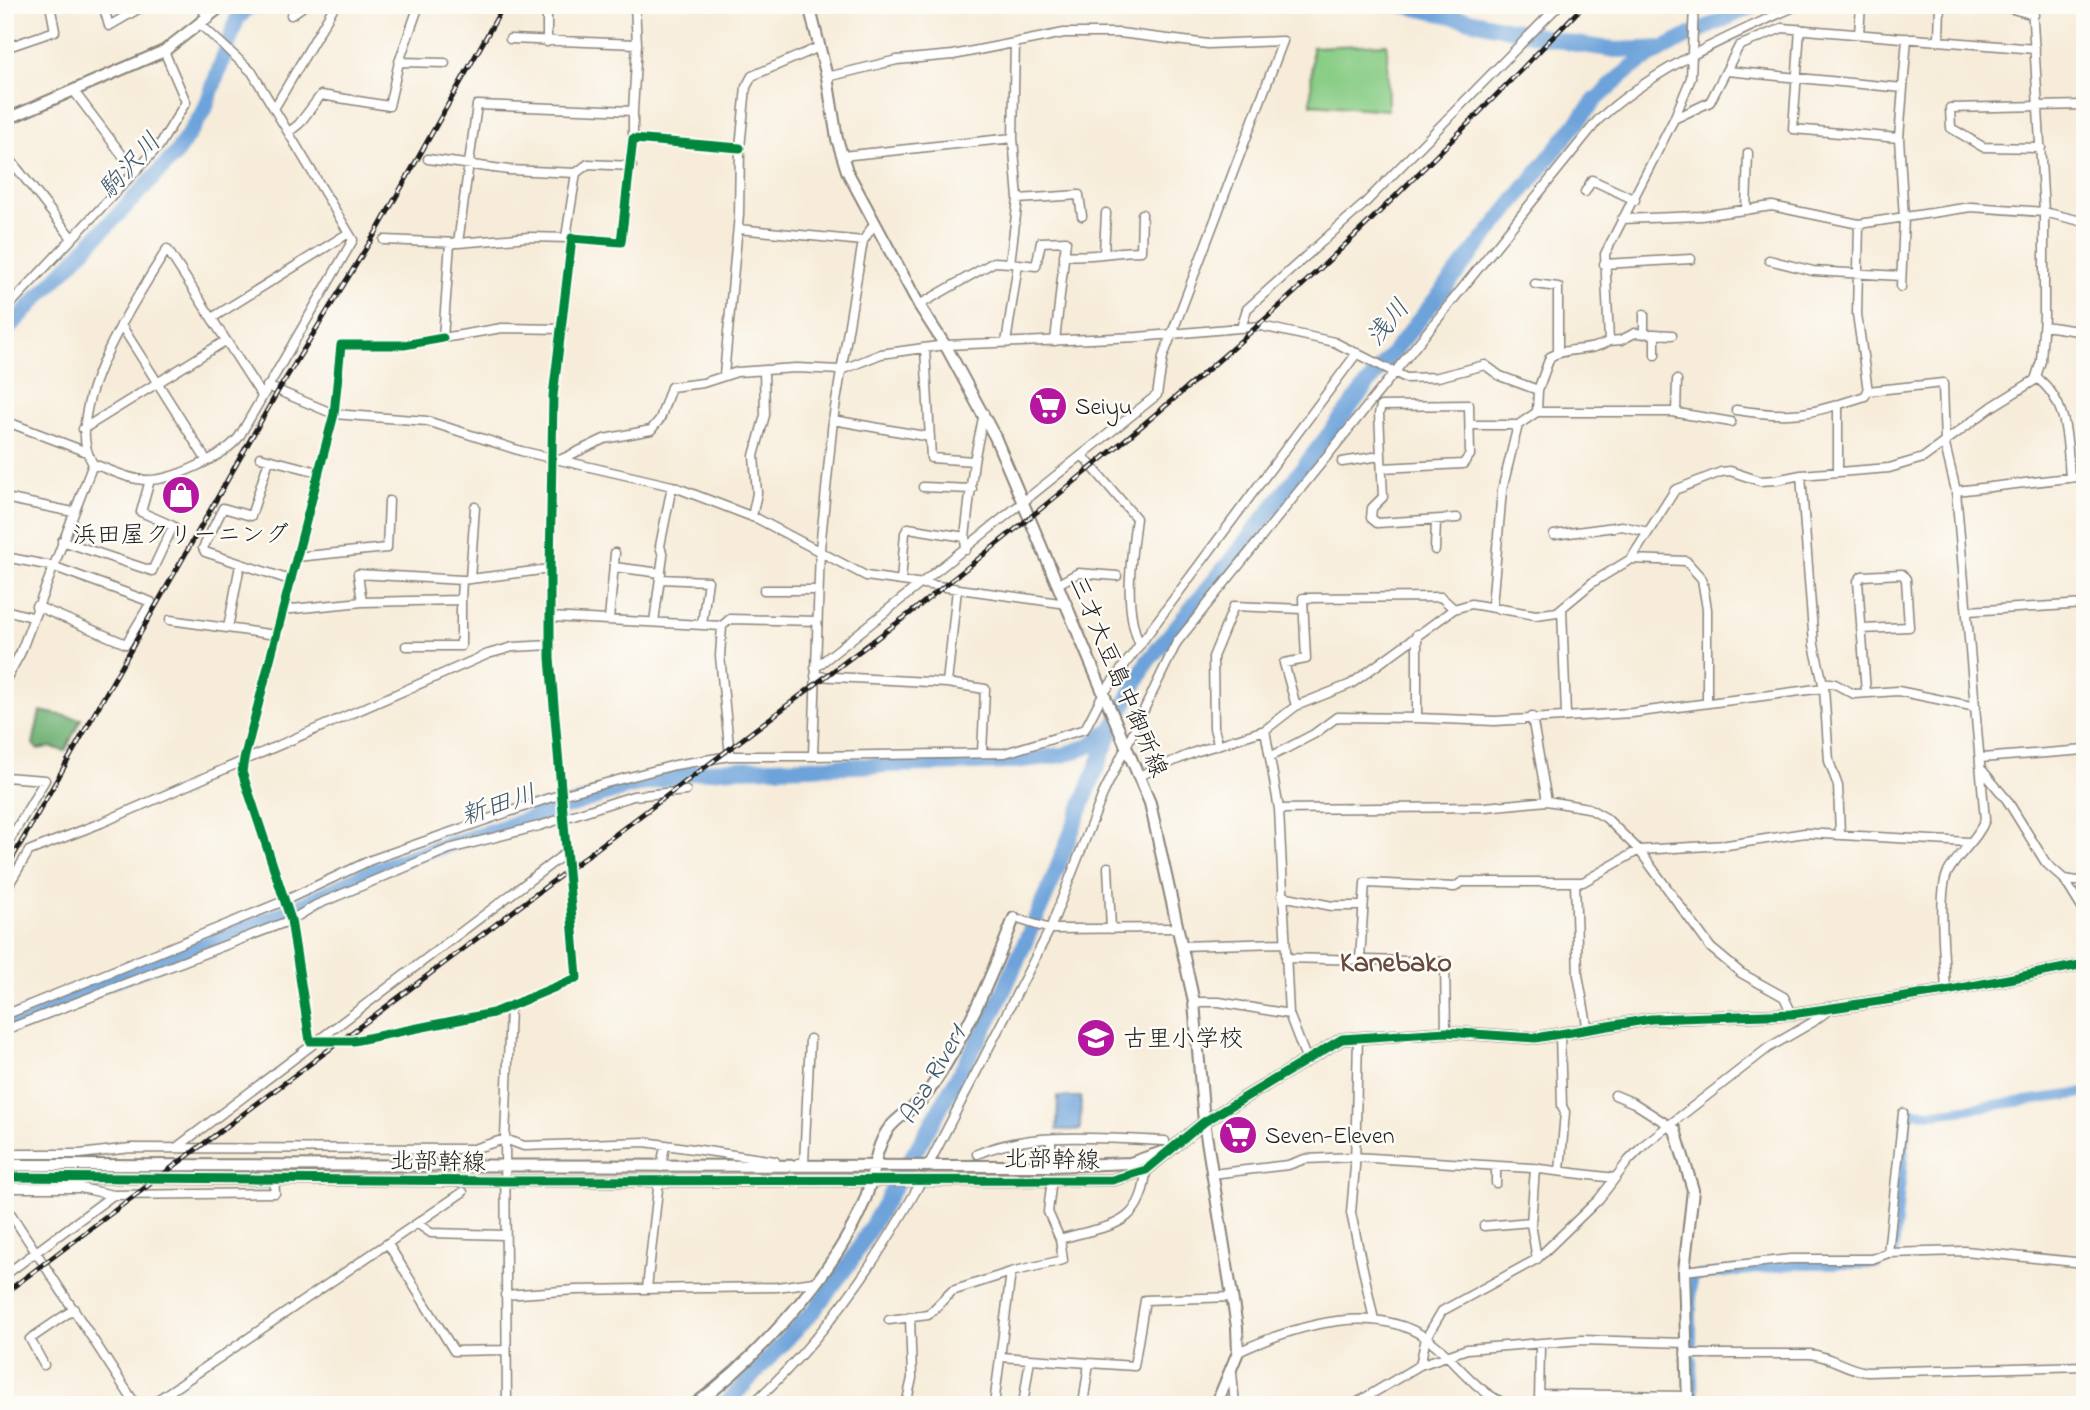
<svg xmlns="http://www.w3.org/2000/svg" width="2090" height="1410" font-family="'Indie Flower','Klee One',sans-serif">
  <rect width="100%" height="100%" fill="#fdfcf7"/>
  <filter id="ink" filterUnits="userSpaceOnUse"><feTurbulence type="fractalNoise" baseFrequency=".0143" numOctaves="2"/><feDisplacementMap in="SourceGraphic" scale="14" xChannelSelector="R" yChannelSelector="G"/><feConvolveMatrix kernelMatrix="1 2 1 2 8 2 1 2 1" color-interpolation-filters="sRGB"/></filter>
  <filter id="wash" filterUnits="userSpaceOnUse"><feTurbulence type="fractalNoise" baseFrequency=".00686" numOctaves="4" result="noise"/><feDisplacementMap in="SourceGraphic" scale="28" xChannelSelector="R" yChannelSelector="G"/><feGaussianBlur stdDeviation="1.57" result="paint"/><feColorMatrix in="noise" values="0 0 0 0 0 0 0 0 0 0 0 0 0 0 0 0 0 1.4 0 .05"/><feComposite in="paint" operator="in"/></filter>
  <g filter="url(#wash)">
    <rect width="100%" height="100%" fill="#f7ecd9"/>
    <path fill="#89cd86" stroke="#527451" stroke-width="2" d="M 1387,44 L 1388,110 L 1311,104 L 1312,47 Z"/>
    <path fill="#6eb073" stroke="#456648" stroke-width="2" d="M 40,711 L 81,719 L 65,751 L 51,747 L 37,749 L 33,744 Z"/>
    <path fill="#6da3da" stroke="#44607b" stroke-width="2" d="M 1058,1097 L 1081,1097 L 1080,1130 L 1057,1130 Z"/>
    <g fill="none" stroke-linecap="round" stroke-linejoin="round">
      <path stroke="#6da3da" stroke-width="10" d="M 1894,1251 L 1907,1118 L 1913,1112 L 1935,1113 L 2085,1093
        M 1692,1350 L 1692,1279 L 1695,1276 L 1801,1264 L 1878,1264
        M 1692,1359 L 1694,1405"/>
      <path stroke="#6da3da" stroke-width="16" d="M 1402,5 L 1576,44 L 1616,50 L 1665,48
        M 5,332 L 175,155 L 205,109 L 237,19 L 250,5
        M 5,1023 L 296,908 L 363,875 L 412,856 L 625,788 L 695,772 L 732,769 L 1006,762 L 1063,755 L 1089,746 L 1108,732
        M 725,1405 L 815,1309 L 851,1261 L 930,1126 L 995,1010 L 1051,884 L 1112,729 L 1147,662 L 1241,548 L 1363,390 L 1596,99 C 1609,90 1619,76 1633,67 C 1671,42 1714,24 1755,5"/>
    </g>
  </g>
  <g filter="url(#ink)">
    <g fill="none" stroke-linecap="round" stroke-linejoin="round">
      <defs>
        <path id="street" d="M 103,5 L 109,26 L 145,5
          M 199,5 L 209,19
          M 1998,5 L 2034,15
          M 291,15 L 305,5
          M 201,25 L 252,72 L 353,240 L 239,437 C 223,457 172,481 146,480 C 129,480 109,469 93,464 C 59,410 138,297 167,249 L 262,396
          M 1800,29 L 1793,129 L 1899,138
          M 1859,34 L 1861,5
          M 510,39 L 637,44
          M 1939,40 L 1940,5
          M 547,42 L 547,5
          M 1015,43 L 1013,138 L 1018,199 L 1010,263 L 1036,266 L 1041,242 L 1066,241 L 1055,341
          M 8,47 L 55,31 L 50,5
          M 399,62 L 445,63
          M 1727,71 L 1903,88
          M 73,90 L 135,172
          M 275,107 L 335,5
          M 633,111 L 633,139
          M 1674,119 L 1710,102 L 1739,46 L 1782,28 L 2035,49
          M 289,132 L 299,124 L 321,95 L 389,106 L 399,62 L 419,5
          M 2041,148 L 1983,147 L 1951,128 L 1950,108 L 2085,105
          M 5,153 L 71,237
          M 842,156 L 1013,138
          M 428,159 L 509,170 L 576,173 L 566,237
          M 576,173 L 588,164 L 632,166
          M 1585,192 L 1592,180 L 1635,200
          M 1018,199 L 1079,195 L 1082,216
          M 1746,210 L 1748,153
          M 1622,219 L 1701,216 L 1772,206 L 1859,224 L 1971,207 L 2044,212 L 2085,222
          M 1859,224 L 1857,314 L 1868,391 L 1943,383 L 1945,445 L 1956,491 L 1985,820 C 1978,839 1959,853 1948,872 C 1937,892 1945,965 1946,991
          M 738,229 L 863,241
          M 384,240 L 458,243 L 477,105 L 633,111 L 637,44 L 635,5
          M 450,243 L 443,338 L 502,328 L 563,329
          M 458,243 L 529,237 L 570,238
          M 1104,253 L 1106,213
          M 1064,255 C 1090,258 1115,251 1141,251 L 1142,214
          M 1769,260 L 1813,271 L 1901,276
          M 1604,264 L 1691,259
          M 1535,284 L 1558,287 L 1558,352
          M 1901,287 L 1904,218 L 1899,138 L 1907,38
          M 919,305 L 994,262 L 1010,263
          M 5,310 L 159,146 L 186,102 L 164,51
          M 212,318 L 347,234
          M 121,325 L 207,461
          M 2044,326 L 2085,332
          M 1241,328 L 1247,309 L 1363,205 L 1559,5
          M 1644,334 L 1644,314
          M 1655,334 L 1655,355
          M 443,338 L 404,345 L 341,345 L 334,414 L 244,759 L 242,772 L 291,920 L 310,1041 L 353,1041 L 493,1013 L 577,978 L 550,658 L 550,569 L 553,396 L 572,238 L 621,242 L 633,139 L 740,148
          M 1609,341 L 1621,340 L 1635,333 L 1672,335
          M 1006,343 L 1018,264
          M 925,348 L 931,458 L 974,461 L 984,413
          M 724,375 L 739,215 L 740,148 L 746,87 L 752,76 L 817,48
          M 2036,377 C 2069,402 2067,441 2070,478
          M 267,386 L 334,414 L 427,421 L 521,451 L 672,486 L 758,519 L 866,576 L 1067,604
          M 1736,410 C 1794,419 1810,414 1865,396 L 1868,391
          M 1537,412 L 1672,412 L 1731,422
          M 1676,413 L 1677,380
          M 833,420 L 930,437
          M 5,421 L 84,451
          M 1471,425 L 1518,425
          M 83,429 L 225,341
          M 1083,456 L 1136,518 C 1131,558 1123,608 1140,645
          M 260,457 L 318,472
          M 562,459 L 604,439 L 651,430 L 660,419 L 671,387 L 703,383 L 737,372 L 796,368 L 841,370 L 881,354 L 945,345 L 1138,337 L 1261,326 L 1334,342 L 1406,378 L 1438,377 L 1485,365 L 1500,376 L 1538,390
          M 269,460 L 251,516 L 223,508 L 203,548 L 205,552 L 290,580
          M 1342,462 L 1380,456
          M 1382,468 L 1463,464 L 1470,455 L 1469,405 L 1381,406 L 1379,414 L 1383,497 L 1372,508 L 1371,518 L 1377,523 L 1457,518
          M 1838,472 L 1838,405
          M 923,487 L 972,489
          M 1956,491 L 2085,476
          M 5,498 L 73,512
          M 752,517 L 757,493 L 754,456 L 765,415 L 764,371
          M 1554,535 L 1622,526 L 1648,532
          M 965,537 L 974,461
          M 62,541 L 152,571 L 173,526 L 141,512 L 150,480
          M 1435,550 L 1436,520
          M 5,557 L 52,566 L 151,602 L 126,644 L 36,606
          M 296,557 L 387,548 L 389,501
          M 1631,559 L 1686,561 L 1702,579 L 1707,609 L 1707,701
          M 614,567 L 661,573
          M 470,579 L 475,507
          M 660,579 L 708,581 L 702,624
          M 901,581 L 905,533 L 908,528 L 965,537 L 966,550
          M 1058,584 L 1078,573 L 1117,576
          M 764,590 L 818,590
          M 362,602 L 358,574 L 462,580 L 550,569
          M 1492,606 L 1502,490 L 1518,425 L 1537,412 L 1538,390 L 1550,357 C 1568,346 1591,353 1609,341 L 1605,254 L 1674,119 L 1691,78 L 1694,5
          M 1562,609 L 1566,715
          M 5,610 L 32,617
          M 282,610 L 362,602 L 461,600 L 462,580
          M 1968,611 L 2085,604
          M 550,617 L 722,626
          M 170,620 L 276,635
          M 609,620 L 615,553
          M 817,621 L 730,619 L 722,626 L 720,656 L 730,756 L 813,756 L 820,549 L 833,420 L 863,241 L 874,224
          M 654,622 L 663,556 L 660,546 L 672,486
          M 228,628 L 240,565
          M 1861,629 L 1909,627 L 1906,579 L 1902,574 L 1862,576 L 1858,581 L 1866,693
          M 1417,634 L 1417,718 L 1495,721 L 1632,713 L 1824,688 L 1814,645 L 1801,475
          M 406,646 L 461,646 L 461,600
          M 815,668 L 1157,395 L 1163,357 L 1283,41 L 1208,44 L 1120,33 L 1064,33 L 953,55 L 897,60 L 827,77
          M 815,676 L 947,683 L 985,689 L 982,753
          M 5,681 L 20,654 L 93,464
          M 1823,682 L 1835,684 L 1854,694 L 1898,691 L 1976,707
          M 947,683 L 957,589
          M 1824,688 L 1829,761 L 1838,786 L 1840,833
          M 1296,706 L 1284,663 L 1306,659 L 1303,598 L 1441,597 L 1454,609
          M 1532,717 L 1547,801
          M 1265,730 L 1279,809 L 1289,1014 L 1306,1058
          M 1218,744 L 1214,728 L 1213,657 L 1234,606 L 1302,609
          M 813,756 L 1005,753 L 1085,729 L 1103,694 L 1357,353
          M 1270,757 L 1314,734 L 1337,717 L 1417,718
          M 1981,758 L 2085,750
          M 1983,771 L 2007,800 L 2046,863 L 2064,879 L 2085,913
          M 1139,776 L 1195,752 L 1265,730 L 1296,706 L 1351,684 L 1454,609 L 1471,604 L 1536,615 L 1557,612 L 1593,582 L 1631,559 L 1675,490 L 1721,472 L 1730,471 L 1760,481 L 1776,480 L 1801,475 L 1889,468 L 1923,458 L 1993,406 L 2035,380 L 2041,361 L 2044,316 L 2044,212 L 2032,5
          M 5,777 L 45,780 L 5,848
          M 1279,809 L 1485,807 L 1547,801 L 1588,808 L 1606,818 L 1639,850 L 1711,948 L 1741,973 L 1784,997 L 1792,1014
          M 1108,867 L 1111,929
          M 2064,879 L 2085,882
          M 1575,882 L 1578,975 L 1588,1030
          M 5,891 L 29,851 L 101,823 L 488,654 L 513,647 L 551,645
          M 1282,896 L 1332,906 L 1363,906
          M 1021,920 L 1050,929 L 1178,928
          M 1181,946 L 1284,943
          M 1286,958 L 1445,962 L 1446,1032
          M 1360,959 L 1365,883 L 1455,887 L 1462,882 L 1583,882 L 1639,850 L 1727,845 L 1805,833 L 1968,842
          M 1194,1002 L 1219,1002 L 1289,1014
          M 5,1015 L 284,901 L 371,860 L 549,798 L 675,765 L 730,756
          M 5,1030 L 291,920 L 316,905 L 449,849 L 539,826 L 633,796 L 686,791
          M 1560,1035 L 1562,1106 L 1565,1112 L 1560,1171
          M 1358,1037 L 1355,1166 L 1351,1213 L 1374,1320
          M 1615,1095 L 1634,1103 L 1670,1126
          M 176,1148 L 567,852
          M 5,1154 L 80,1154 L 131,1148 L 473,1149 L 505,1139 L 524,1146 L 645,1142 L 775,1161
          M 977,1154 C 1033,1130 1105,1139 1165,1141
          M 798,1163 L 804,1163 L 810,1039
          M 928,1166 L 1050,929 L 1103,794 L 1177,642 L 1598,120 C 1657,66 1726,38 1798,5
          M 1051,1166 L 1051,1140
          M 661,1167 L 665,1146
          M 1535,1168 L 1531,1224 L 1537,1259
          M 1212,1174 L 1288,1165 L 1305,1159 L 1355,1157 L 1531,1168 L 1615,1178
          M 1052,1178 L 1048,1212 L 1060,1239
          M 1496,1183 L 1496,1166
          M 5,1188 L 81,1188 L 113,1195 L 275,1193 L 274,1177
          M 5,1205 L 136,1405
          M 418,1224 L 431,1233 L 505,1235
          M 1484,1226 L 1531,1222
          M 388,1244 L 454,1351 L 505,1350
          M 1888,1253 L 1965,1251 L 2085,1263
          M 1684,1271 L 1790,1259 L 1872,1259 L 1888,1253 L 1903,1113
          M 5,1275 L 113,1195
          M 647,1288 L 659,1180
          M 505,1295 L 576,1290 L 777,1287 L 814,1282
          M 889,1320 L 928,1315 L 952,1291 L 1011,1272
          M 1238,1352 C 1297,1325 1383,1298 1438,1347 C 1460,1367 1480,1395 1509,1405
          M 1685,1354 L 1810,1354 C 1831,1356 1847,1370 1867,1372 L 2085,1366
          M 1001,1357 L 1089,1363
          M 44,1365 L 30,1339 L 74,1309
          M 1420,1365 L 1426,1338 L 1442,1311 L 1537,1259 L 1599,1199 L 1629,1160 L 1645,1144 L 1768,1048 L 1813,1022 L 1830,1009
          M 1232,1372 L 1235,1405
          M 1539,1394 L 1687,1396
          M 150,1405 L 463,1192
          M 507,1405 L 505,1139 L 510,1008
          M 751,1405 C 823,1340 877,1263 923,1178
          M 906,1405 L 912,1378 L 910,1317
          M 994,1405 L 1011,1272 L 1063,1260 L 1060,1239 C 1106,1225 1142,1230 1146,1170
          M 1023,1405 L 1030,1359
          M 1083,1405 L 1089,1363 L 1134,1366 L 1145,1300 L 1232,1297
          M 1353,1405 L 1420,1365 L 1467,1349 L 1581,1340 L 1686,1343
          M 1539,1405 L 1540,1344"/>
        <path id="secondary" d="M 809,5 L 827,77 L 837,139 L 847,171 L 919,305 L 948,350 L 995,437 L 1150,803 L 1194,1002 L 1204,1122 L 1237,1327 L 1238,1352 L 1216,1405
          M 5,120 L 164,51 L 223,5
          M 1670,1126 L 1675,1130 L 1693,1190 L 1684,1271 L 1688,1405
          M 5,1165 L 1051,1166 L 1130,1163 L 1162,1152
          M 5,1177 L 505,1181 L 1112,1180 L 1146,1170 L 1204,1122 L 1342,1039 L 1446,1032 L 1535,1038 L 1651,1019 L 1792,1014 L 1946,991 L 2085,964
          M 694,1405 C 755,1361 836,1272 864,1202 C 874,1179 873,1153 887,1131 C 897,1115 919,1107 929,1091 C 965,1038 991,978 1014,918"/>
      </defs>
      <use href="#street" stroke="#8a847a" stroke-width="11"/>
      <use href="#secondary" stroke="#8a847a" stroke-width="14"/>
      <use href="#street" stroke="#fff" stroke-width="8"/>
      <use href="#secondary" stroke="#fff" stroke-width="10"/>
      <defs>
        <path id="rail" d="M 5,871 L 278,391 L 378,229 L 504,5
          M 5,1293 L 909,614 C 1011,533 1113,452 1212,366 C 1343,253 1464,129 1584,5"/>
      </defs>
      <use href="#rail" stroke="#1c1c1c" stroke-width="5"/>
      <use href="#rail" stroke="#fdfcf7" stroke-width="2.5" stroke-dasharray="8" stroke-linecap="butt"/>
      <defs>
        <path id="cycleway" d="M 443,338 L 404,345 L 341,345 L 334,414 L 244,759 L 242,772 L 291,920 L 310,1041 L 353,1041 L 493,1013 L 577,978 L 550,658 L 550,569 L 553,396 L 572,238 L 621,242 L 633,139 L 740,148
          M 5,1177 L 505,1181 L 1112,1180 L 1146,1170 L 1204,1122 L 1342,1039 L 1446,1032 L 1535,1038 L 1651,1019 L 1792,1014 L 1946,991 L 2085,964"/>
      </defs>
      <use href="#cycleway" stroke="#fdfcf7" stroke-width="13"/>
      <use href="#cycleway" stroke="#00873e" stroke-width="9"/>
    </g>
  </g>
  <defs>
    <symbol id="supermarket-disc" viewBox="-11 -11 22 22"><circle r="9.5" fill="#b5179e" stroke="#fdfcf7"/><path d="M-6-5.5h2.5l.6 2H6L4.5 2H-2.5L-4.4-4H-6ZM-1.5 3.2a1.3 1.3 0 1 0 .1 0ZM3 3.2a1.3 1.3 0 1 0 .1 0Z" fill="#fff"/></symbol>
    <symbol id="shop-disc" viewBox="-11 -11 22 22"><circle r="9.5" fill="#b5179e" stroke="#fdfcf7"/><path d="M-5-2.5h2.3a2.7 3.5 0 0 1 5.4 0H5L5.5 6h-11ZM-1.5-2.5h3a1.5 2.3 0 0 0-3 0Z" fill="#fff"/></symbol>
    <symbol id="school-disc" viewBox="-11 -11 22 22"><circle r="9.5" fill="#b5179e" stroke="#fdfcf7"/><path d="M0-5L7-2L0 1L-7-2ZM-4 1L0 2.5L4 1V4Q0 6-4 4Z" fill="#fff"/></symbol>
  </defs>
  <g fill-rule="evenodd">
    <use href="#supermarket-disc" x="1026" y="384" width="44" height="44"/>
    <use href="#shop-disc" x="159" y="473" width="44" height="44"/>
    <use href="#school-disc" x="1074" y="1016" width="44" height="44"/>
    <use href="#supermarket-disc" x="1216" y="1113" width="44" height="44"/>
  </g>
  <g text-anchor="middle" stroke-width="5" stroke-linejoin="round" paint-order="stroke">
    <g font-size="24" fill="#1c1c1c" stroke="#fdfcf7" text-anchor="start">
      <text x="1075" y="414">Seiyu</text>
      <text x="181" y="542" text-anchor="middle">浜田屋クリーニング</text>
      <text x="1123" y="1046">古里小学校</text>
      <text x="1265" y="1143">Seven-Eleven</text>
    </g>
    <g font-size="24" fill="#1c1c1c" stroke="#fdfcf7">
      <text transform="translate(1119 676) rotate(67)" y="8">三才大豆島中御所線</text>
      <text transform="translate(1052 1159) rotate(1)" y="8">北部幹線</text>
      <text transform="translate(438 1161) rotate(1)" y="8">北部幹線</text>
    </g>
    <g font-size="26" font-style="italic" fill="#405971" stroke="#fdfcf7">
      <text transform="translate(129 165) rotate(-48)" y="9">駒沢川</text>
      <text transform="translate(1387 322) rotate(-51)" y="9">浅川</text>
      <text transform="translate(498 804) rotate(-18)" y="9">新田川</text>
      <text transform="translate(931 1075) rotate(-60)" y="9">Asa River1</text>
    </g>
    <g font-size="28" font-weight="bold" fill="#654a3d" stroke="#fdfcf7">
      <text x="1396" y="971">Kanebako</text>
    </g>
  </g>
  <rect width="2090" height="1410" fill="none" stroke="#fdfcf7" stroke-width="28"/>
</svg>
